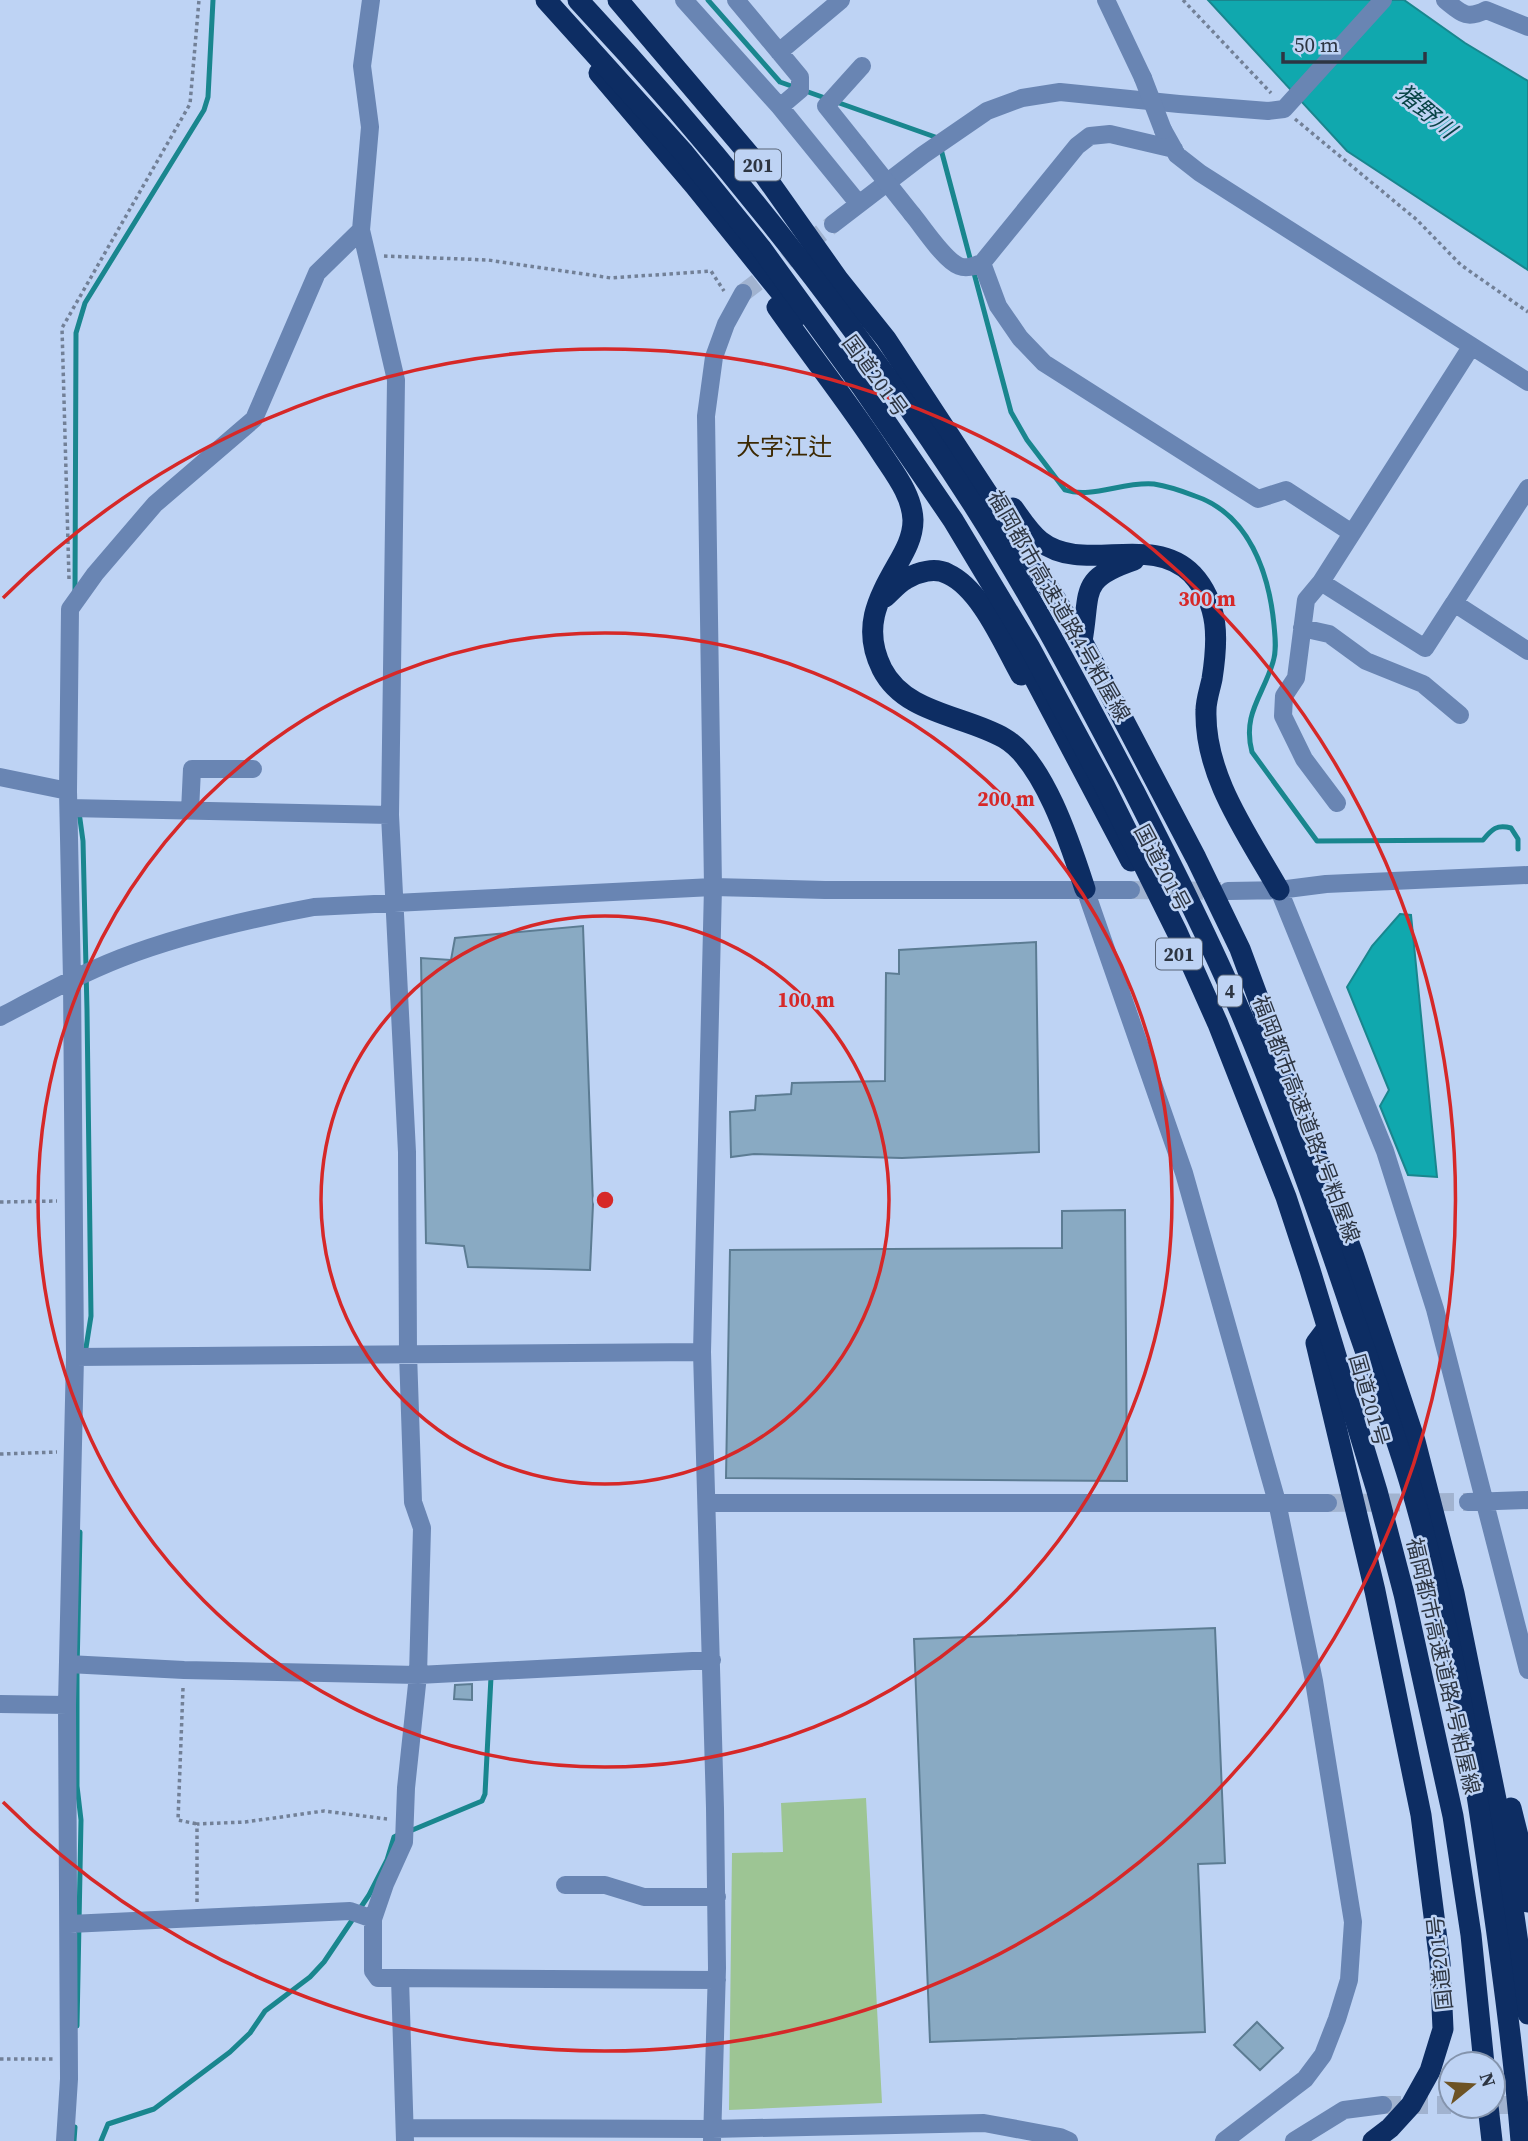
<svg xmlns="http://www.w3.org/2000/svg" width="1528" height="2141" font-family="'Source Serif 4','Noto Sans JP',serif">
  <rect width="100%" height="100%" fill="#bed3f4"/>
  <path fill="#9dc594" d="M 866,1798 L 882,2103 L 729,2110 L 732,1853 L 783,1852 L 781,1803 Z"/>
  <path fill="#10a8ae" stroke="#19868e" stroke-width="2" d="M 1208,0 L 1404,0 L 1465,43 L 1528,81 L 1528,270 L 1347,151 Z
    M 1400,914 L 1411,915 L 1437,1177 L 1408,1175 L 1380,1106 L 1389,1090 L 1347,987 L 1372,946 Z"/>
  <g fill="none" stroke-linecap="round" stroke-linejoin="round">
    <path stroke="#19868e" stroke-width="5" d="M 708,0 L 780,82 L 938,138 L 1011,412 L 1027,440 L 1065,490 C 1092,499 1124,481 1154,484 C 1167,486 1182,491 1195,496 C 1249,514 1269,573 1274,625 C 1275,637 1277,650 1273,662 C 1263,696 1242,714 1252,752 L 1317,841 L 1483,840 C 1492,829 1497,824 1511,828 L 1518,839 L 1518,849
      M 75,593 L 76,333 L 85,303 L 204,110 L 208,97 L 213,0
      M 79,812 L 83,841 L 87,1010 L 91,1316 L 85,1354
      M 410,1831 L 482,1801 L 485,1794 L 491,1677
      M 77,2026 L 81,1820 L 77,1786 L 77,1671 L 80,1532
      M 74,2141 L 75,2127
      M 101,2141 L 108,2124 L 154,2109 L 230,2052 L 250,2033 L 265,2011 L 310,1977 L 324,1962 L 369,1895 L 387,1860 L 394,1837 L 400,1834"/>
  </g>
  <path fill="#89aac3" stroke="#5c7c93" stroke-width="2" d="M 583,926 L 593,1204 L 590,1270 L 468,1267 L 464,1246 L 426,1243 L 421,958 L 451,960 L 455,938 Z
    M 1036,942 L 1039,1152 L 902,1158 L 754,1154 L 731,1157 L 730,1112 L 755,1110 L 756,1096 L 791,1094 L 792,1083 L 885,1081 L 886,973 L 899,974 L 899,950 Z
    M 1125,1210 L 1127,1481 L 726,1478 L 730,1250 L 1062,1248 L 1062,1211 Z
    M 1215,1628 L 1225,1863 L 1198,1864 L 1205,2032 L 930,2042 L 914,1639 Z
    M 472,1684 L 472,1700 L 454,1699 L 455,1685 Z
    M 1257,2022 L 1283,2048 L 1260,2070 L 1234,2045 Z"/>
  <g fill="none" stroke-linecap="round" stroke-linejoin="round">
    <path stroke="#a1b3d0" stroke-width="18" stroke-dasharray="18 9" stroke-linecap="butt" d="M 743,293 L 833,224
      M 1131,890 L 1221,891
      M 1328,1503 L 1468,1502
      M 1383,2105 L 1451,2105
      M 1493,2105 L 1528,2105"/>
    <path stroke="#728097" stroke-width="3.5" stroke-dasharray="3.5 3.5" stroke-linecap="butt" d="M 1183,0 L 1271,93
      M 1295,119 L 1417,220 L 1461,265 L 1528,312
      M 384,256 L 488,260 L 611,278 L 711,271 L 724,291
      M 69,579 L 62,328 L 190,104 L 199,0
      M 0,1202 L 57,1201
      M 0,1454 L 57,1452
      M 183,1688 L 178,1820 L 197,1824
      M 197,1902 L 197,1824 L 245,1822 L 324,1811 L 387,1819
      M 0,2059 L 53,2059"/>
    <path stroke="#6985b3" stroke-width="18" d="M 371,0 L 362,66 L 370,127 L 361,230 L 396,380 L 390,815 L 407,1152 L 408,1353 L 413,1502 L 422,1528 L 418,1675 L 406,1788 L 404,1842 L 385,1884 L 373,1919 L 373,1971 L 378,1978 L 400,1978 L 405,2141
      M 684,0 L 780,107 L 858,203
      M 736,0 L 800,77 L 800,90 L 780,107
      M 1106,0 L 1143,78
      M 1445,0 C 1461,13 1466,20 1486,10 L 1528,27
      M 779,52 L 841,0
      M 1163,130 L 1177,155 L 1200,173 L 1528,382
      M 858,146 L 826,106 L 862,66
      M 912,214 C 923,227 944,260 959,266 C 967,269 974,266 982,263 L 1077,146 L 1090,136 L 1110,134 L 1174,149
      M 833,224 L 923,155 L 987,111 L 1022,98 L 1060,92 L 1179,104 L 1268,111 L 1284,109 L 1383,0
      M 982,263 L 998,306 L 1020,338 L 1044,363 L 1258,499 L 1286,490 L 1352,533
      M 1321,582 L 1425,648 L 1454,603 L 1528,651
      M 1454,603 L 1528,488
      M 1302,628 L 1329,634 L 1366,661 L 1423,684 L 1460,715
      M 0,777 L 68,791
      M 1337,803 L 1304,759 L 1283,716 L 1284,696 L 1296,678 L 1306,600 L 1321,582 L 1471,347
      M 69,808 L 390,815
      M 190,811 L 192,769 L 253,769
      M 1085,889 L 1184,1173 L 1277,1502 L 1314,1681 L 1353,1922 L 1349,1980 L 1337,2019 L 1323,2055 L 1305,2079 L 1224,2141
      M 1279,890 L 1385,1151 L 1435,1309 L 1528,1670
      M 1228,891 L 1279,890 L 1326,884 L 1528,875
      M 0,1017 C 40,996 80,974 121,958 C 184,934 249,919 314,907 L 713,887 L 825,890 L 1131,890
      M 75,1357 L 702,1352
      M 1468,1502 L 1528,1500
      M 707,1503 L 1328,1503
      M 68,1664 L 184,1670 L 418,1675 L 712,1660
      M 0,1704 L 67,1705
      M 565,1885 L 605,1885 L 644,1897 L 717,1897
      M 70,1924 L 350,1911 L 373,1919
      M 400,1978 L 717,1980
      M 405,2128 L 712,2129 L 984,2123 L 1060,2137 L 1069,2141
      M 65,2141 L 69,2079 L 67,1705 L 75,1357 L 72,980 L 68,791 L 70,609 L 95,574 L 155,504 L 254,419 L 317,273 L 361,230
      M 712,2141 L 717,1968 L 715,1808 L 702,1352 L 713,887 L 706,416 L 714,357 L 726,324 L 743,293
      M 1294,2141 L 1344,2110 L 1383,2105"/>
    <path stroke="#0d2d63" stroke-width="21" d="M 618,0 L 753,159 L 838,279 L 886,339 L 1030,558 L 1082,641 L 1196,858 L 1240,949 L 1354,1257 L 1415,1441 L 1454,1593 L 1501,1824 L 1528,2014
      M 599,73 L 694,185 L 799,315
      M 777,307 C 812,357 849,403 882,454 C 895,474 912,495 913,520 C 913,537 905,551 897,565 C 877,600 862,629 882,669 C 905,714 964,715 1004,738 C 1044,761 1071,846 1085,889
      M 1013,508 C 1021,519 1029,532 1040,541 C 1083,575 1151,532 1192,574 C 1220,604 1218,641 1212,679 C 1210,689 1206,700 1206,710 C 1204,776 1248,835 1279,890
      M 885,597 C 892,591 898,583 906,579 C 918,572 935,567 948,574 C 981,589 1004,645 1021,675
      M 1082,641 C 1091,591 1078,579 1134,560
      M 1022,655 L 1131,861
      M 1325,1331 L 1316,1343 L 1375,1591 L 1421,1815 L 1440,1963 L 1443,2029 L 1430,2071 L 1411,2105 L 1390,2128 L 1373,2141
      M 1511,1808 L 1519,1840 L 1528,1902
      M 1488,2106 L 1492,2141"/>
    <path stroke="#6985b3" stroke-width="18" d="M 1143,78 L 1163,130
      M 858,146 L 912,214"/>
    <path stroke="#0d2d63" stroke-width="21" d="M 546,0 L 684,153 L 761,248 L 862,387 L 953,520 L 1030,648 L 1104,785 L 1177,932 L 1218,1024 L 1286,1197 L 1310,1270 L 1377,1491 L 1404,1594 L 1453,1816 L 1471,1935 L 1484,2064
      M 578,0 C 725,157 860,328 976,509 C 1034,600 1084,696 1134,791 C 1172,866 1210,941 1243,1018 C 1285,1117 1321,1219 1355,1321 C 1373,1374 1393,1427 1409,1480 C 1449,1614 1472,1753 1491,1891 C 1503,1974 1514,2057 1521,2141"/>
  </g>
  <g fill="none" stroke="#d62828" stroke-width="3.5">
    <circle cx="605" cy="1200" r="284"/>
    <circle cx="605" cy="1200" r="567"/>
    <path d="M3 598A851 851 0 1 1 3 1802"/>
  </g>
  <g text-anchor="middle" stroke-width="5" stroke-linejoin="round" paint-order="stroke">
    <g fill="#bed3f4" stroke="#586477" stroke-width="2">
      <rect x="735" y="149.5" width="46" height="31" rx="5"/>
      <rect x="1156" y="938.5" width="46" height="31" rx="5"/>
      <rect x="1218" y="975.5" width="24" height="31" rx="5"/>
    </g>
    <g font-size="19" font-weight="bold" fill="#2d3542">
      <text x="758" y="172">201</text>
      <text x="1179" y="961">201</text>
      <text x="1230" y="998">4</text>
    </g>
    <g font-size="21" fill="#2d3542" stroke="#bed3f4">
      <text transform="translate(875 376) rotate(54)" y="7">国道201号</text>
      <text transform="translate(1059 606) rotate(60)" y="7">福岡都市高速道路4号粕屋線</text>
      <text transform="translate(1162 868) rotate(62)" y="7">国道201号</text>
      <text transform="translate(1306 1119) rotate(69)" y="7">福岡都市高速道路4号粕屋線</text>
      <text transform="translate(1369 1400) rotate(74)" y="7">国道201号</text>
      <text transform="translate(1443 1666) rotate(77)" y="7">福岡都市高速道路4号粕屋線</text>
      <text transform="translate(1440 1963) rotate(-96)" y="7">国道201号</text>
    </g>
    <g font-size="23" font-style="italic" fill="#084346" stroke="#bed3f4">
      <text transform="translate(1426 111) rotate(40)" y="8">猪野川</text>
    </g>
    <g font-size="24" fill="#3d2902" stroke="#bed3f4">
      <text x="784" y="455">大字江辻</text>
    </g>
  </g>
  <circle cx="605" cy="1200" r="10" fill="#d62828" stroke="#bed3f4" stroke-width="3.5"/>
  <g font-size="21" text-anchor="middle" font-weight="bold" fill="#d62828" stroke="#bed3f4" stroke-width="5" stroke-linejoin="round" paint-order="stroke">
    <text x="1207" y="606">300 m</text>
    <text x="1006" y="806">200 m</text>
    <text x="806" y="1007">100 m</text>
  </g>
  <g transform="translate(1472 2085) rotate(72)"><circle r="33" fill="#bed3f4" stroke="#8494ad" stroke-width="2"/>
  <path d="M0-5L12 26L0 18L-12 26Z" fill="#6d5325"/>
  <text y="-10" font-size="19" font-weight="bold" text-anchor="middle" fill="#2d3542">N</text>
  </g>
  <path d="M1283 52v10h142v-10" fill="none" stroke="#2d3542" stroke-width="3.5"/>
  <text x="1294" y="52" font-size="21" fill="#2d3542" stroke="#bed3f4" stroke-width="5" paint-order="stroke">50 m</text>
</svg>
